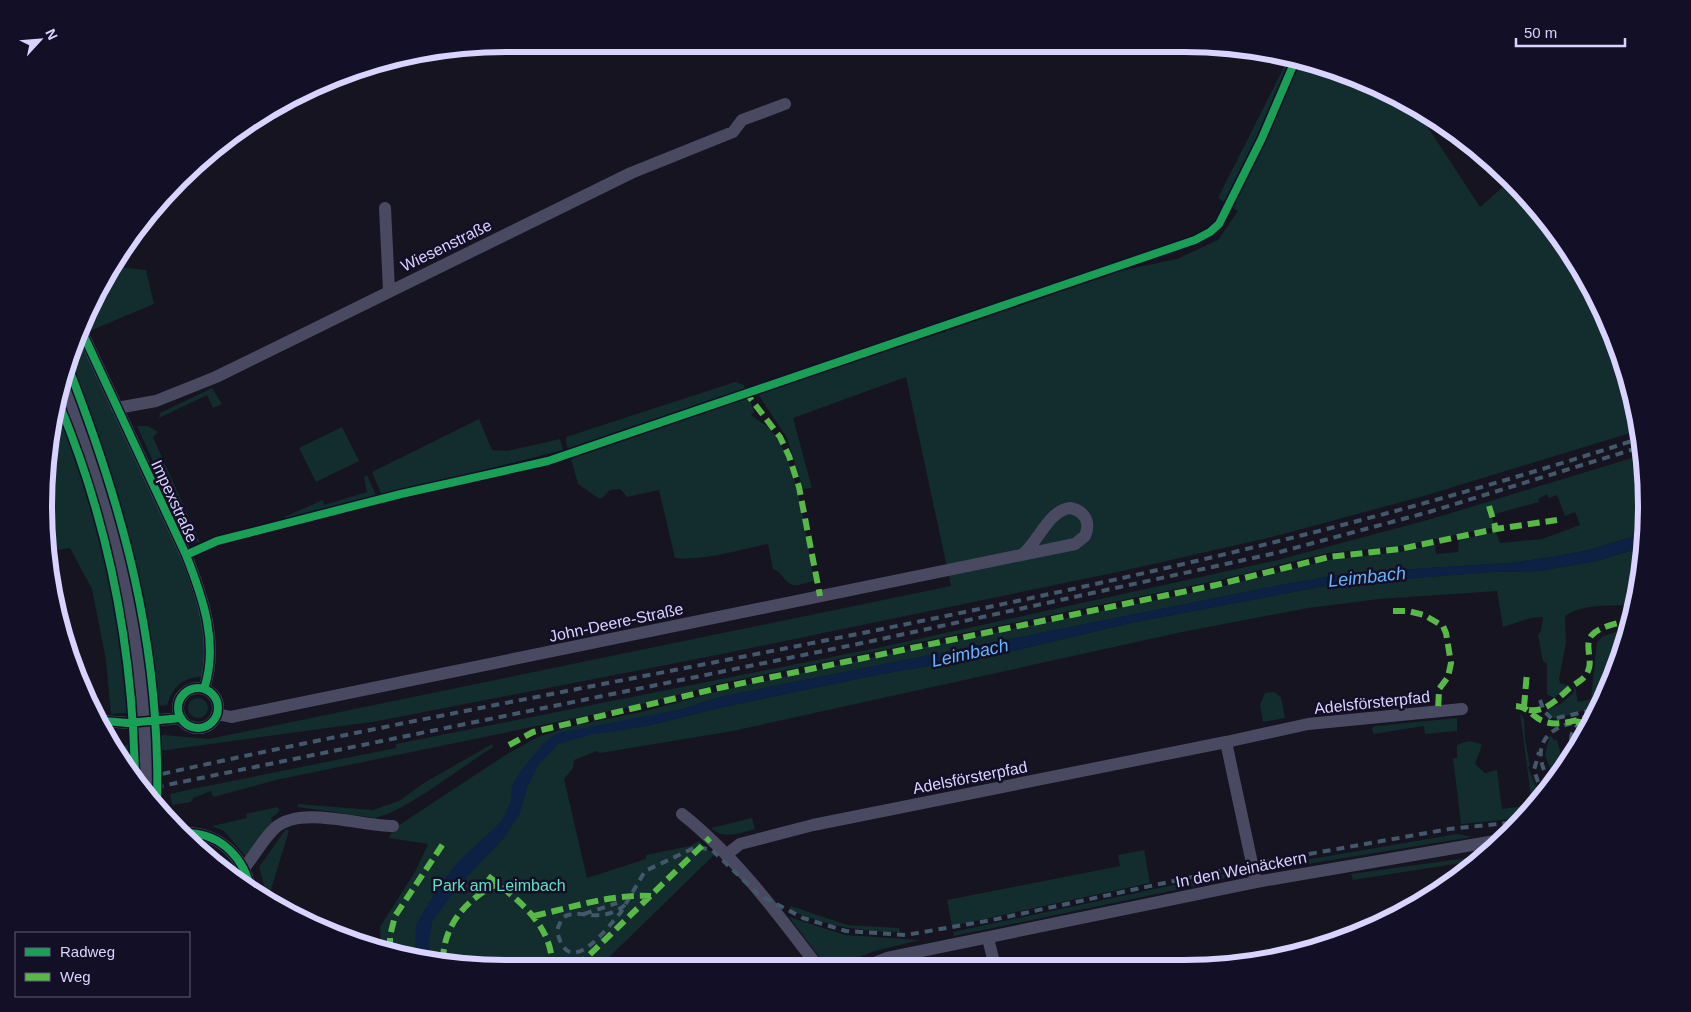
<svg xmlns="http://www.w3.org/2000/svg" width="1691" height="1012" font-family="Arial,sans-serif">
  <rect width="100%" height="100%" fill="#161421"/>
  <path fill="#132c2d" d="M 1288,59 L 1334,68 L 1416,109 L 1480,207 L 1512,179 L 1570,249 L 1612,329 L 1638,416 L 1640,430 L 1424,496 L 1272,537 L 1118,572 L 712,656 L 378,721 L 123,756 L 118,747 L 135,743 L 134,739 L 164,735 L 209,739 L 951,586 L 906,377 L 793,418 L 812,488 L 803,489 L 787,438 L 758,394 L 941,333 L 1119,271 L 1177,259 L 1218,240 L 1238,211 L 1218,198 Z
    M 117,267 L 146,270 L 154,304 L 92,330 L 88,321 Z
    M 80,336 L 178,550 L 200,614 L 213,675 C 187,678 177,678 167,705 L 158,706 C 150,586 111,470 68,359 Z
    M 735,382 L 744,385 L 746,392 L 571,450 L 567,447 L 566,437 Z
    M 212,388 L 222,404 L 213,408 L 207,395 L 159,418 L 160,413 Z
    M 749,397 L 754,412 L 751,415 C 757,420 765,424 770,429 C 799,461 806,539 814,581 C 808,582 799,586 793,585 C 784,583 782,571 773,569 L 768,544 C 737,550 706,561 675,558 L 659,490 L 627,497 L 620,489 L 610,490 L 602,498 L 598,498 L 578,484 L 571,459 L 573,456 Z
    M 60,410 L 89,490 L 104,544 L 124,655 L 127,713 L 111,714 L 106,660 L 92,589 L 70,548 L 51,551 L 45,512 L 50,511 L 46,493 Z
    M 479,419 L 492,450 L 507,451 L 560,439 L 563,450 L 382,496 L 372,472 Z
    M 137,426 L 148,426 L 158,432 L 153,437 L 200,542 L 190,543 Z
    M 342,427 L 359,461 L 316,482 L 299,448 Z
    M 1642,455 L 1647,506 L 1645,533 L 1589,550 L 1553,557 L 1509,563 L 1351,573 L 1281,585 L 720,697 L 683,709 L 642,727 L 723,707 L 881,674 L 1000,654 L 1130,623 L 1335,584 L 1492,572 L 1538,571 L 1596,561 L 1643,547 L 1636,605 C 1613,606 1584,603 1565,616 L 1566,643 L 1559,679 L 1560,683 L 1575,687 L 1578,702 L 1591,699 L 1597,642 L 1603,636 L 1629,628 L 1612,683 L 1598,708 L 1588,709 L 1557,719 L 1553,718 L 1548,712 L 1549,709 L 1562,703 L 1574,692 L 1574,688 L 1570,686 L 1554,698 L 1547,694 L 1547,664 L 1543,661 L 1538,635 L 1541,631 L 1543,617 L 1531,618 L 1503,627 L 1497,591 L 1379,599 L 1308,608 L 1182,632 L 733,731 L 600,753 L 597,751 L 574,760 L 573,768 L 564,779 L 587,878 L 646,859 L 646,855 L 690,846 L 699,841 L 714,855 L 599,967 L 475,967 L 381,948 L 380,927 L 416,870 L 428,844 L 389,838 L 393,829 L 507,754 L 538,737 L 568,727 L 641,712 L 720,691 L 878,656 L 1216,588 L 1329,560 L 1400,552 L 1435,545 L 1436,554 L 1458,552 L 1459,540 L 1496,532 L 1500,543 L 1542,539 L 1580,525 L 1575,512 L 1565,516 L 1557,495 L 1549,498 L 1547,494 L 1538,499 L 1539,502 L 1491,515 L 1495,527 L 1400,546 L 1328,553 L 1215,581 L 718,684 L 639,705 L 276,780 L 217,796 L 213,797 L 211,791 L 193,798 L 191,802 L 172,805 L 170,794 L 192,789 L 396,748 L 396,744 L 877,648 L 1278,560 L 1431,519 Z
    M 367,475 L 380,504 L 286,523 L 284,517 L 323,500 L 324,505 L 367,492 L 364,477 Z
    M 1274,692 L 1281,697 L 1285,718 L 1263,722 L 1260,705 L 1265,693 Z
    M188 708a10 10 0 1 1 20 0a10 10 0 1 1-20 0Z
    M 1520,713 L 1524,719 L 1525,739 L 1530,766 L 1528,767 L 1540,797 L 1521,818 L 1461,824 L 1453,758 L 1457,758 L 1457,745 C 1466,741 1472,740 1482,745 L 1475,764 L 1485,773 L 1497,770 L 1502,809 L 1532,805 Z
    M 1457,718 L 1457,731 L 1425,734 L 1424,726 L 1373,734 L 1372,728 L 1375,726 Z
    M 1550,735 L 1554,740 L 1557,740 L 1565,768 L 1555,780 L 1545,755 Z
    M 492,744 L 493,747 C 464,765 405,812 375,818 L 298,807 L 298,804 L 373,810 L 399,801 L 424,783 Z
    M 278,807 L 279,812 L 271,818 L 272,823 L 246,857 L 224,831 L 212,826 L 247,818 L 246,814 Z
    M 752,818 L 755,829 C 740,833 723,840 711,828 Z
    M 286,829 L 289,831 L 268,899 L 259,867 Z
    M 1457,834 L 1472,837 L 1283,868 L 1270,866 Z
    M 1144,850 L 1150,883 L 952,926 L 947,900 L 1120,866 L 1118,855 Z
    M 1488,855 L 1480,860 L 1353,880 L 1351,874 Z
    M 1234,872 L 1219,881 L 954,936 L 953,932 Z
    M 791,906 L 847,925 L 899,928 L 900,932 C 862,932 827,926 792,911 L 789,910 Z
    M 789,917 L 845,935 L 920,940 L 875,951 L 836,966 L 820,958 Z"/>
  <path fill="#0d2144" d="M 1645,533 L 1643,547 L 1596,561 L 1538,571 L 1492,572 L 1335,584 L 1130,623 L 1000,654 L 881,674 L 723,707 L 642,727 L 590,735 L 558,744 L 539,764 L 527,788 L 520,813 L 504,838 L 458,886 L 432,922 L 429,940 L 430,958 L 415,955 L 416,925 L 440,884 L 458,862 L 501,822 L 511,801 L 512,786 L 519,773 L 544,743 L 558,733 L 683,709 L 720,697 L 1281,585 L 1351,573 L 1509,563 L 1553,557 L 1589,550 Z"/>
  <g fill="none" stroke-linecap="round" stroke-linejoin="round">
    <path stroke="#4a4962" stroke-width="12" d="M 385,208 L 389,290
      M 82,332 L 186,555 C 203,598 219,644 204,689
      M 117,408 L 156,401 L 216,377 L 631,173 L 733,132 L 742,120 L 785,104
      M178 708a20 20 0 1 1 40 0a20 20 0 1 1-40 0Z
      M 217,714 L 231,717 L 1075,544 L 1085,536 C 1091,522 1085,511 1070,508 C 1048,511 1039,541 1023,554
      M 104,721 L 128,723 L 181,718
      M 1226,742 L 1308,724 L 1462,709
      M 682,814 C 735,856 777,913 818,967
      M 188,833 C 222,834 245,859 251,891
      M 726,855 L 740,844 L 813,825 L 1226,742 L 1256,882
      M 244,868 C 255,855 263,839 275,828 C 300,805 361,826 393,826
      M 988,938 L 995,967
      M 864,967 L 887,958 L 1256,882 L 1501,840"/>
    <path stroke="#4a4962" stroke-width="16" d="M 63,387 C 107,493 127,586 143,699"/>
    <path stroke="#43596b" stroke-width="4" stroke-dasharray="8 6" stroke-linecap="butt" d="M 1540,700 L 1544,711 L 1552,719 L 1598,709
      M 1574,754 C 1571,740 1567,730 1583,722
      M 1544,770 C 1530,734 1563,721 1592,721
      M 135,780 C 637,667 1150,599 1641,438
      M 1538,782 L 1534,770 L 1539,752
      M 142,790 L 877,640 L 1276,553 L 1429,512 L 1641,447
      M 625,905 C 598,926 580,906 562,918 L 557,930 C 567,982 606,930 621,912 L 645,871 L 696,847 L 712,850 L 758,894 L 803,918 L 846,931 L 906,935 L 992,920 L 1253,864 L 1449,829 L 1517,822
      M 584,914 L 617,903"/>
    <path stroke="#4a4962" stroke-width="16" d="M 143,699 L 145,793"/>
    <path stroke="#58b947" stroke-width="6" stroke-dasharray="12 6" stroke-linecap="butt" d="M 751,393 L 747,394 L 780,437 L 789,456 L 799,487 L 820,596
      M 1489,506 L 1496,529
      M 1393,611 L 1408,611 L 1424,615 L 1443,626 L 1446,633 L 1451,663 L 1448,677 L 1439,689 L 1438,712
      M 1516,706 C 1529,707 1532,717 1543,721 C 1559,728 1578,718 1594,717
      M 1524,707 L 1527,672
      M 1529,710 C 1546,713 1559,697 1571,687 C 1579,681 1586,679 1589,668 C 1592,658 1584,644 1592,635 C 1600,626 1619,623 1631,620
      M 1579,744 L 1578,729 L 1580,719
      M 509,745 L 533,732 L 719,688 L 1216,585 L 1329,557 L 1400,549 L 1496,529 L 1557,520
      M 488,876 C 518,900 553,925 552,967
      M 534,916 C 573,907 611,894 651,896
      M 390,950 L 390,936 L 395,916 L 445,841
      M 443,961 C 443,925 467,899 497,884
      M 577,967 L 710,838"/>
    <defs>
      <path id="cycleway" d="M 82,332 L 186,555 C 203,598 219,644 204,689
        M 67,364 C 124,510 161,646 157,804
        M 60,406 C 109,524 133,651 135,779
        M 186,555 L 217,541 L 401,494 L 548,461 L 1195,240 L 1210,232 L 1219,224 L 1262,138 L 1295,61
        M178 708a20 20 0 1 1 40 0a20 20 0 1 1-40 0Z
        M 104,721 L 128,723 L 181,718
        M 188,833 C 222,834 245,859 251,891"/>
    </defs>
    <use href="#cycleway" stroke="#130f26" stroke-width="11"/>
    <use href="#cycleway" stroke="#1a9f57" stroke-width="8"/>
  </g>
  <g text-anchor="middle" stroke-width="5" stroke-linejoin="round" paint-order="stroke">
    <g font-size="16" fill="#d9d4ff" stroke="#130f26">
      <text transform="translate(446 245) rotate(-26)" y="6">Wiesenstraße</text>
      <text transform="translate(175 501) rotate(65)" y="6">Impexstraße</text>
      <text transform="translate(616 622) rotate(-12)" y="6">John-Deere-Straße</text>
      <text transform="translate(1372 702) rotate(-6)" y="6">Adelsförsterpfad</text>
      <text transform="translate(970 777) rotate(-11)" y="6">Adelsförsterpfad</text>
      <text transform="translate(1241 869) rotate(-11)" y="6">In den Weinäckern</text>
    </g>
    <g font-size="16" fill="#5fe0c0" stroke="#130f26">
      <text x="499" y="891">Park am Leimbach</text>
    </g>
    <g font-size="18" font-style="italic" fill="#62b6ff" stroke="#130f26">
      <text transform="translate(1367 577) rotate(-6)" y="6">Leimbach</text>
      <text transform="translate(970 653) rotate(-12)" y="6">Leimbach</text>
    </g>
  </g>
  <path d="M0 0H1691V1012H0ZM506 52H1184A454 454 0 0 1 1638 506V506A454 454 0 0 1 1184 960H506A454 454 0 0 1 52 506V506A454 454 0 0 1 506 52Z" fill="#130f26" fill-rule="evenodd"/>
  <path fill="none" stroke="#d9d4ff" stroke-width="6" d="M506 52H1184A454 454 0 0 1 1638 506V506A454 454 0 0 1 1184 960H506A454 454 0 0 1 52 506V506A454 454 0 0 1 506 52Z"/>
  <rect x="15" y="932" width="175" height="65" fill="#130f26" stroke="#625e7d"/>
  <rect x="25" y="948" width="25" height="8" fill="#1a9f57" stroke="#625e7d"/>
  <text x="60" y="957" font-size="15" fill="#d9d4ff">Radweg</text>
  <rect x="25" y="973" width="25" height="8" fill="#58b947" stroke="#625e7d"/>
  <text x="60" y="982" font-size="15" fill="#d9d4ff">Weg</text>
  <g transform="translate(40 40) rotate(64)" stroke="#130f26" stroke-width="4" paint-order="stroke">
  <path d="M0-4L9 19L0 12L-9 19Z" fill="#d9d4ff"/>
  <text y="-8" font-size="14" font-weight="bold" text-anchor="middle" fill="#d9d4ff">N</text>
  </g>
  <path d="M1516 38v8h109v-8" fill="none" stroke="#d9d4ff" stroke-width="2.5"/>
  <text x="1524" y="38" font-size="15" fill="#d9d4ff" stroke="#130f26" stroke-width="4" paint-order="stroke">50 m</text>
</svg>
